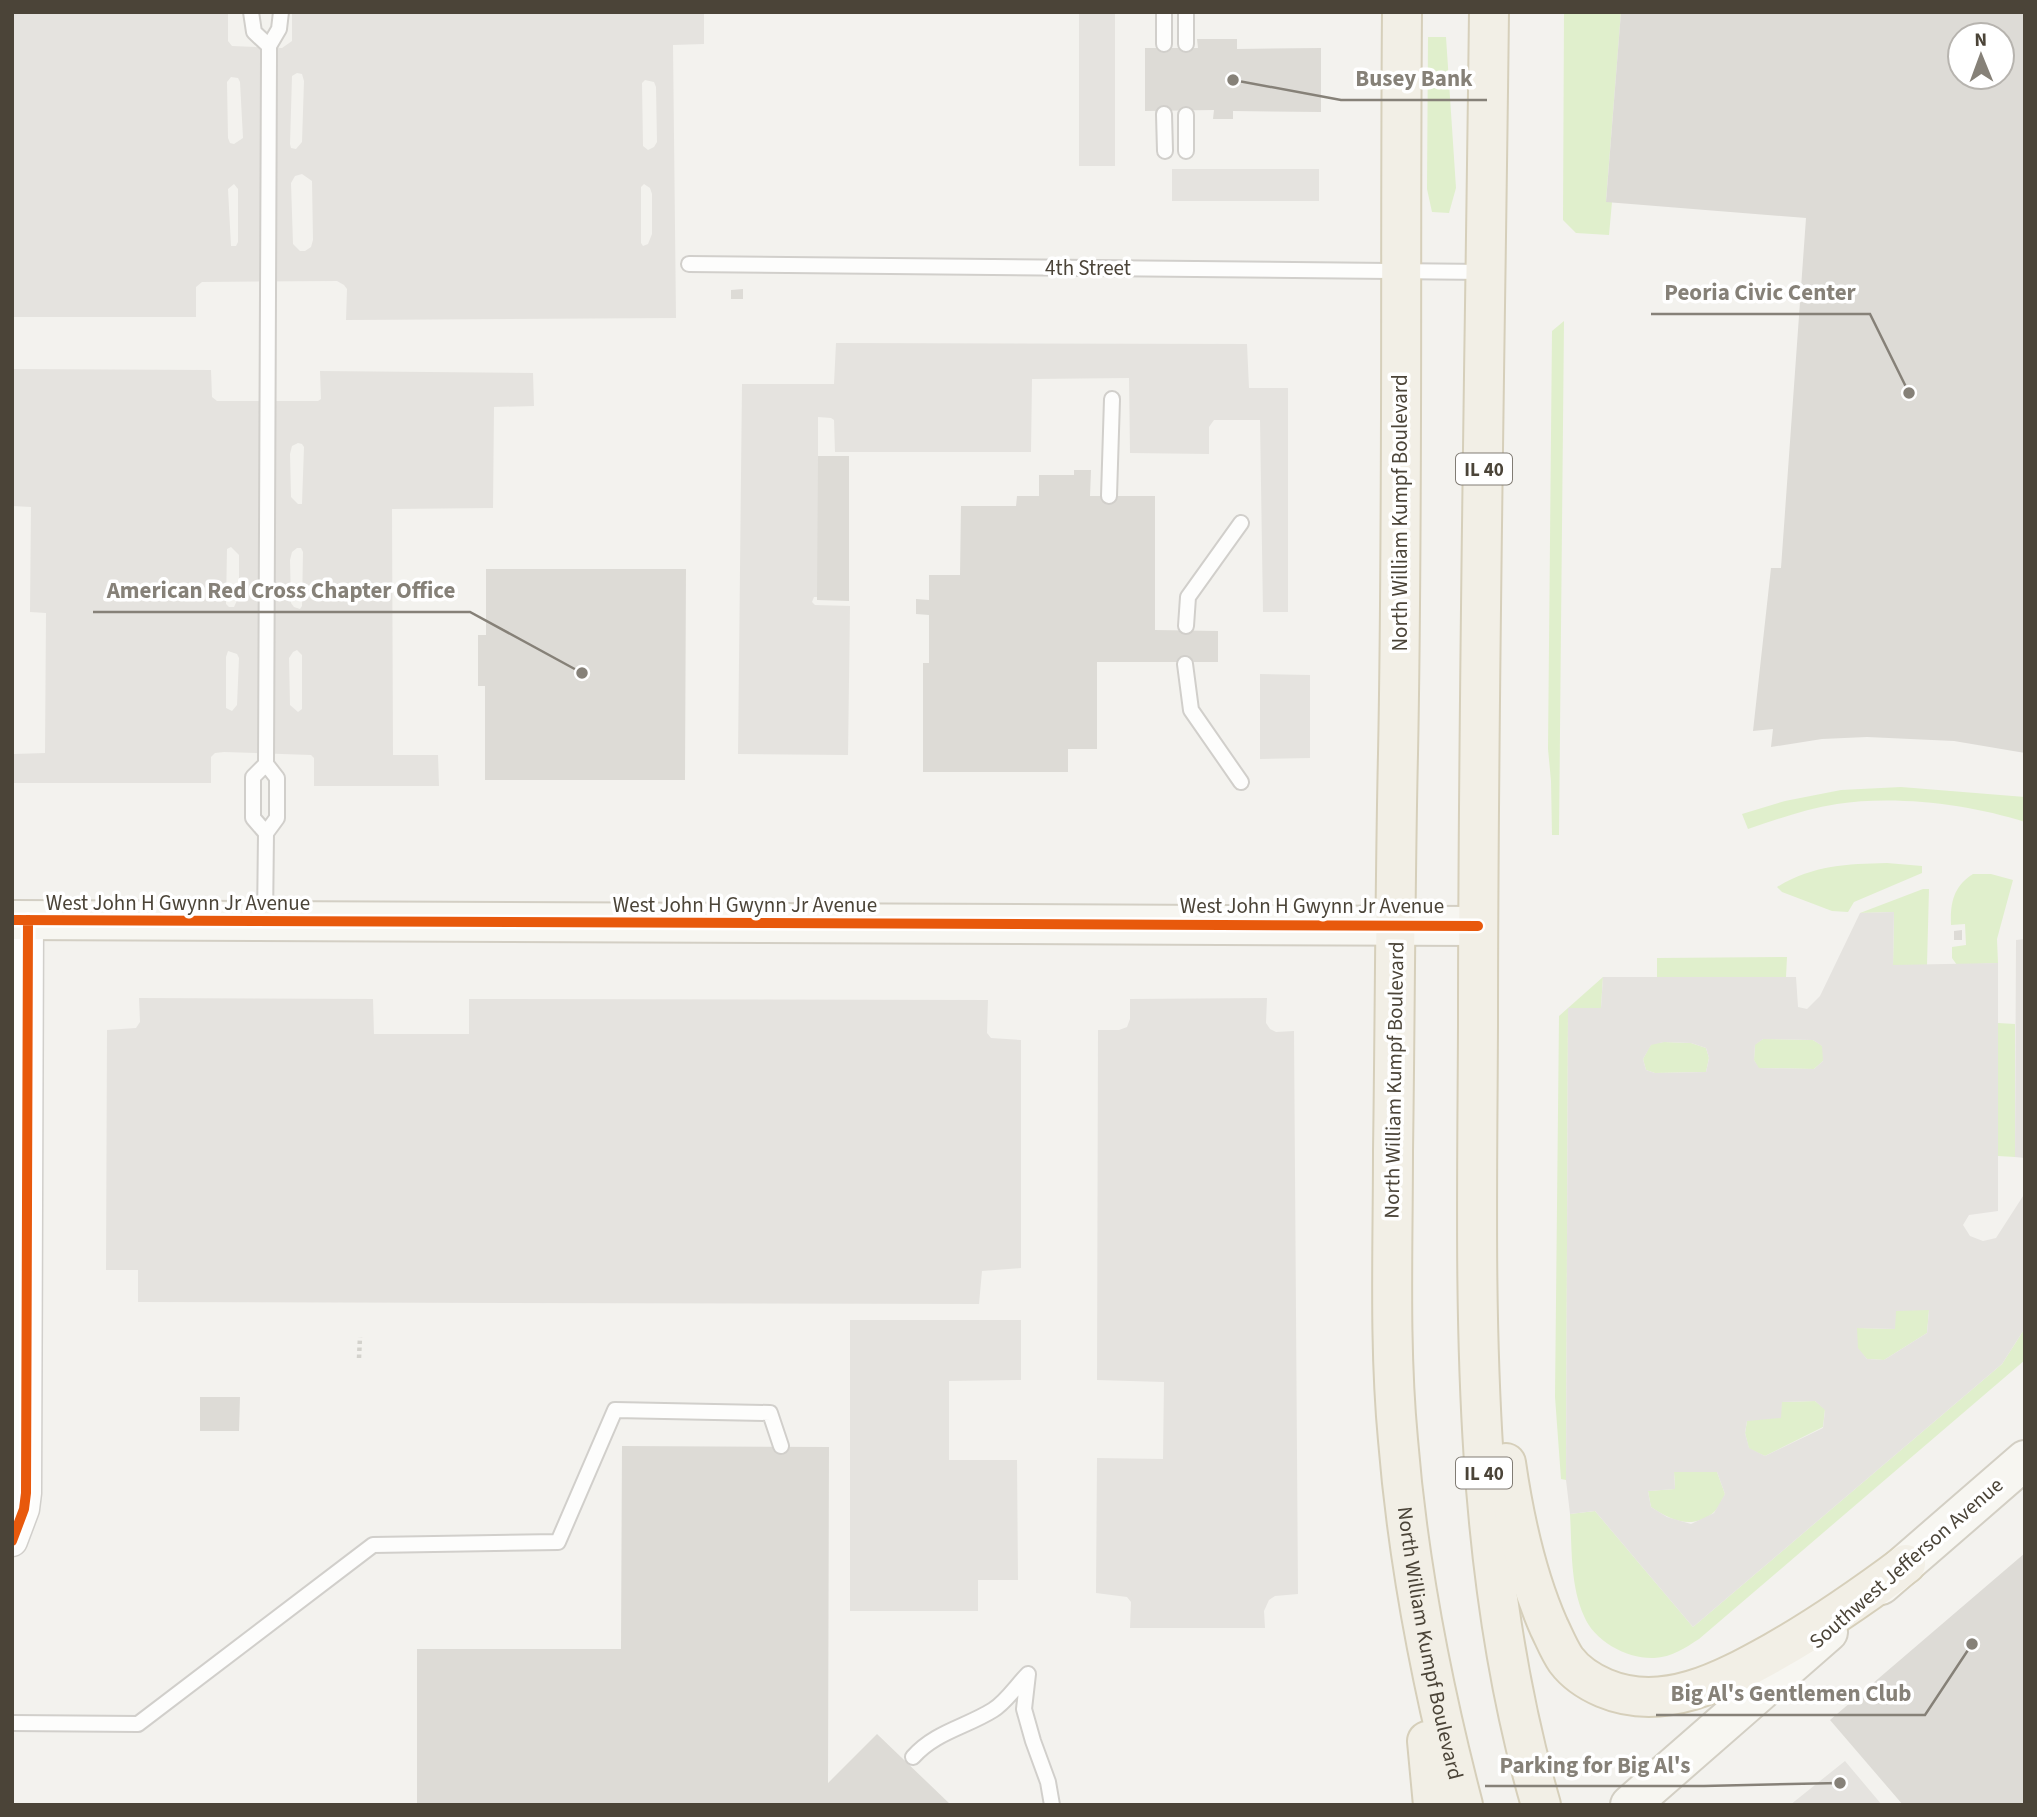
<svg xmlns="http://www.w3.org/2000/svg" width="2037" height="1817" font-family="'Source Sans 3',sans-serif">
  <rect width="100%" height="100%" fill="#f3f2ee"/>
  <path fill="#e0efcc" d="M 1564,12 L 1621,12 L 1606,201 L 1612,202 L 1609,235 L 1576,233 L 1563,220 Z
    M 1428,37 L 1446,37 L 1456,188 L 1449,213 L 1432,212 L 1427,189 Z
    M 1564,321 L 1559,835 L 1552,835 L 1551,781 L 1548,749 L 1552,331 Z
    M 1901,787 L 2025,797 L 2025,822 C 1969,804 1895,795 1837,804 C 1806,809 1777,819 1748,829 L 1742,814 L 1785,801 L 1841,790 Z
    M 1887,863 L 1922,866 L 1922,873 L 1854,902 L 1848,912 L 1832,911 L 1782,892 L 1777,887 C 1814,865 1846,864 1887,863 Z
    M 1973,874 L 1991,874 L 2013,880 L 1997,939 L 1998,963 L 1957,965 L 1952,958 L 1952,947 L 1966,945 L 1965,924 L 1951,925 C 1950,902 1954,886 1973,874 Z
    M 1923,889 L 1929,889 L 1927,965 L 1893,965 L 1894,912 L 1860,913 Z
    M 1787,957 L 1786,977 L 1657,977 L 1657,958 Z
    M 1603,977 L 1601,1008 L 1568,1009 L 1566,1480 L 1561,1479 L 1555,1397 L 1559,1016 Z
    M 1998,1023 L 2015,1024 L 2015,1157 L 1998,1156 Z
    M 1763,1039 L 1813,1040 L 1823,1046 L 1823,1061 L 1814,1069 L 1758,1068 L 1754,1060 L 1755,1044 Z
    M 1664,1042 L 1691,1043 L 1706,1048 L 1709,1058 L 1706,1072 L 1655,1073 L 1646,1070 L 1643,1059 L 1651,1044 Z
    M 1895,1310 L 1929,1310 L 1927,1333 L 1884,1360 L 1867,1359 L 1857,1348 L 1857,1328 L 1895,1329 Z
    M 2025,1328 L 2025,1360 L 1699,1639 C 1685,1648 1672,1657 1654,1658 C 1627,1659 1594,1641 1584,1616 C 1570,1585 1572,1547 1570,1514 L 1595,1511 L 1693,1627 L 2002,1364 Z
    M 1815,1401 L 1825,1409 L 1823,1427 L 1765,1456 L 1749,1449 L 1745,1433 L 1747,1421 L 1781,1402 Z
    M 1674,1472 L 1717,1472 L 1725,1494 C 1722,1500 1718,1509 1713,1513 C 1692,1530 1670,1520 1651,1507 L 1648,1491 L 1675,1489 Z"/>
  <path fill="#e5e3df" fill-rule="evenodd" d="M 12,12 L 228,12 L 228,41 L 232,46 L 282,48 L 292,41 L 292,12 L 704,12 L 704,44 L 673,45 L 676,318 L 346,320 L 347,289 L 344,285 L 337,281 L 202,282 L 196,287 L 196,317 L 12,317 ZM 297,73 L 302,74 L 304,81 L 302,142 L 296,149 L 291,148 L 290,144 L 292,76 ZM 231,77 L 238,78 L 240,82 L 243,138 L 234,144 L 230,143 L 228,138 L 227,82 ZM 645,80 L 654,82 L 656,87 L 657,142 L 654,147 L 648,150 L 643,146 L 642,83 ZM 302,174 L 312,181 L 313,240 L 311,247 L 305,251 L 300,251 L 293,244 L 291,183 L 295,176 ZM 234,184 L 238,189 L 238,242 L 236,246 L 231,246 L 228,189 ZM 644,184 L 650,188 L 652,194 L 652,234 L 648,244 L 643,246 L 641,243 L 641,187 Z
    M 1079,12 L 1115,12 L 1115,166 L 1079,166 Z
    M 1172,169 L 1319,169 L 1319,201 L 1172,201 Z
    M 836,343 L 1247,344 L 1249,388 L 1288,388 L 1288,612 L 1263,612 L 1260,420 L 1214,420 L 1209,427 L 1209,454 L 1130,453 L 1129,378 L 1032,379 L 1031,452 L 835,452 L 834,420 L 831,418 L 818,417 L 818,461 L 847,461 L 847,597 L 814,597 L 812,602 L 815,605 L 850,606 L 848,755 L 738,754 L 742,384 L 834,384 Z
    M 12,369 L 211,370 L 212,397 L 217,401 L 318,401 L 321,399 L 320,371 L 533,373 L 534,406 L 494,407 L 493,508 L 392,509 L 393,755 L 438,755 L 439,786 L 314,786 L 314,758 L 311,755 L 224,752 L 215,753 L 211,757 L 211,783 L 13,783 L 14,754 L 45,753 L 46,613 L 30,612 L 31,507 L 12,506 ZM 298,443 L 302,444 L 304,447 L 302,504 L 298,504 L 291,497 L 290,454 L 292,446 ZM 231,547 L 239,555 L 239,596 L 234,607 L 229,607 L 226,604 L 227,549 ZM 297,548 L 301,548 L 303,552 L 302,606 L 300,609 L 294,607 L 291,603 L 290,560 L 292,552 ZM 297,650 L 302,655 L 302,709 L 298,712 L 290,705 L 289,658 L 293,652 ZM 228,651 L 237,654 L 239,658 L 237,705 L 232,711 L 226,708 L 226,657 Z
    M 1260,674 L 1310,675 L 1310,758 L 1260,759 Z
    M 1894,912 L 1893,965 L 1998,963 L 1998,1211 L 1969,1215 L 1963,1225 L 1970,1236 L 1983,1241 L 1996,1238 L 2025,1193 L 2025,1328 L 2002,1364 L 1693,1627 L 1595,1511 L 1570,1514 L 1566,1480 L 1568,1008 L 1601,1008 L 1603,977 L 1796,977 L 1798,1007 L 1807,1009 L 1820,996 L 1860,913 ZM 1763,1039 L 1813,1040 L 1822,1046 L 1823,1061 L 1814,1069 L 1759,1068 L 1754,1060 L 1755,1045 ZM 1664,1042 L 1691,1043 L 1706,1048 L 1709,1058 L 1706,1072 L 1655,1073 L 1646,1070 L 1643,1059 L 1651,1045 ZM 1929,1310 L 1927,1333 L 1884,1360 L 1867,1359 L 1858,1348 L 1857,1328 L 1895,1329 L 1896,1311 ZM 1815,1401 L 1825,1410 L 1823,1428 L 1765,1456 L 1749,1448 L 1745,1433 L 1747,1421 L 1781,1418 L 1782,1402 ZM 1674,1472 L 1717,1472 L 1725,1494 L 1714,1513 L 1691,1524 L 1667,1517 L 1651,1507 L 1648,1491 L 1675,1489 Z
    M 2025,939 L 2025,1158 L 2015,1157 L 2016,940 Z
    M 139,998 L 373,999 L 374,1034 L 469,1034 L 469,999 L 988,1000 L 987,1033 L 991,1038 L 1021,1040 L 1021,1268 L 982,1271 L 979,1304 L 138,1302 L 138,1270 L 106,1270 L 107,1030 L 136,1028 L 140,1022 Z
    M 1267,998 L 1266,1023 L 1270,1029 L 1276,1032 L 1294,1031 L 1298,1594 L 1275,1596 L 1269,1600 L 1264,1611 L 1265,1628 L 1130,1628 L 1131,1602 L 1127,1597 L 1096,1593 L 1097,1458 L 1163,1459 L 1164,1382 L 1097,1380 L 1098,1030 L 1119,1030 L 1127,1027 L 1130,1019 L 1130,999 Z
    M 850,1320 L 1021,1320 L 1021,1380 L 949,1381 L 949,1460 L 1017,1460 L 1018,1580 L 978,1580 L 978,1611 L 850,1611 Z
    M 1845,1761 L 1882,1805 L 1790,1805 Z"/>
  <path fill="#dddbd6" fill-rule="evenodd" d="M 1621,12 L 2025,12 L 2025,753 L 1954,741 L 1867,737 L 1822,739 L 1771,747 L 1773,729 L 1753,731 L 1771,568 L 1781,568 L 1806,218 L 1606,202 ZM 1960,35 L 2002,35 L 2002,77 L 1960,77 Z
    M 1197,39 L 1237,39 L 1237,49 L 1321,48 L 1321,112 L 1233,111 L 1233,119 L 1213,119 L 1214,110 L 1145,111 L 1145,48 L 1198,48 Z
    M 743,289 L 743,299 L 731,299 L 731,290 Z
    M 818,456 L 849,456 L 849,601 L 817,600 Z
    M 1074,470 L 1091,470 L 1090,496 L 1155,496 L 1155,630 L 1218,631 L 1218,662 L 1097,662 L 1097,749 L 1068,749 L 1068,772 L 923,772 L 923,663 L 929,663 L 929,615 L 916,614 L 916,599 L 929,600 L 929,575 L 960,575 L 961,506 L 1016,506 L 1017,496 L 1039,496 L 1039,475 L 1074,475 Z
    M 486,569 L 686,569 L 685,780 L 485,780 L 485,686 L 478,686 L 478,635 L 486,635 Z
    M 1962,930 L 1962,940 L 1954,940 L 1954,931 Z
    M 200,1397 L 240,1397 L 239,1431 L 200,1431 Z
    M 622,1446 L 829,1447 L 828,1783 L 877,1734 L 951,1805 L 417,1805 L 417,1649 L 621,1649 Z
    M 2025,1553 L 2025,1805 L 1903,1805 L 1830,1720 Z"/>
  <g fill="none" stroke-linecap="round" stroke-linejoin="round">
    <defs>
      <path id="lane" d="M 251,12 L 254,32 L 269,46
        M 1164,44 L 1164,12
        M 1186,44 L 1186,12
        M 1164,114 L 1165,151
        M 1186,151 L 1186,115
        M 689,264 L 1485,272
        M 1109,496 L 1112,399
        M 1186,626 L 1188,597 L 1241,523
        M 1185,664 L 1191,710 L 1241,782
        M 266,833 L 253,818 L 253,777 L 266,764
        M 265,921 L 266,833 L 277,818 L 277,778 L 266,764 L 269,58 L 269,46 L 279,29 L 281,12
        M 1028,1674 L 1024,1709 L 1033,1741 L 1048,1782 L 1052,1805
        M 12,1723 L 138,1724 L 373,1545 L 558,1542 L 615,1410 L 770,1413 L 781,1446
        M 913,1757 C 935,1732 966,1727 993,1710 C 1006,1702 1017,1685 1028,1674"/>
      <path id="street" d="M 12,1541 L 24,1509 L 26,1493 L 28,920"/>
      <path id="secondary" d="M 12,920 L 1478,926
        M 1881,1585 L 2025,1460
        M 1630,1805 L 1828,1632"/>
      <g id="primary">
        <path id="s1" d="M 1402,12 C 1400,259 1403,506 1398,754 C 1395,886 1395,1019 1393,1151 C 1393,1247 1389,1345 1398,1440 C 1408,1563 1432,1686 1463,1805"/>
        <path d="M 1489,12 C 1485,350 1478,687 1478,1024 C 1477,1285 1467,1551 1541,1805"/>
        <path d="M 1506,1463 C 1514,1518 1526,1575 1549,1627 C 1554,1637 1559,1650 1566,1660 C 1575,1672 1590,1682 1604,1688 C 1663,1713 1722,1681 1774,1652 C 1820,1626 1863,1596 1906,1564"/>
        <path d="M 1427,1741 L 1433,1805"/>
      </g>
    </defs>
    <use href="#lane" stroke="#d1cfcb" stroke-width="18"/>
    <use href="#street" stroke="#d1cfcb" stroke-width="33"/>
    <use href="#secondary" stroke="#d3cfc4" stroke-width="42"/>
    <use href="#primary" stroke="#d6cfba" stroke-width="42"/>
    <path stroke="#d3d2cc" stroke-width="4.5" stroke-dasharray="3.5 3.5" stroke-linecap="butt" d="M 359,1358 L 360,1337"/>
    <use href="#lane" stroke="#fdfdfc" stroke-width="14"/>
    <use href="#street" stroke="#fdfdfc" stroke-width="30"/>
    <use href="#secondary" stroke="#f7f6f1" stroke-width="38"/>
    <use href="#primary" stroke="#f2efe6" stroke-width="38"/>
    <defs>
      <path id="cycleway" d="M 12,920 L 1478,926
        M 12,1541 L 24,1509 L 26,1493 L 28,920"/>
    </defs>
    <use href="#cycleway" stroke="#fff" stroke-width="15"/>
    <use href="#cycleway" stroke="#e8590c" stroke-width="10"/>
  </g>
  <g text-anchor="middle" stroke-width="7" stroke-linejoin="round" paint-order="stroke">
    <g fill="#fff" stroke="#817c74" stroke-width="2">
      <rect x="1456" y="453.5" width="56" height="31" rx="5"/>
      <rect x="1456" y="1457.5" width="56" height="31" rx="5"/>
    </g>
    <g font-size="19" font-weight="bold" fill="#4b4438">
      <text x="1484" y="476">IL 40</text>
      <text x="1484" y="1480">IL 40</text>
    </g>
    <g font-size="21" fill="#4b4438" stroke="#fff">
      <text x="1088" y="275">4th Street</text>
      <text transform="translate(1400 513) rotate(-90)" y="7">North William Kumpf Boulevard</text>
      <text x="178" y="910">West John H Gwynn Jr Avenue</text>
      <text x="745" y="912">West John H Gwynn Jr Avenue</text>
      <text x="1312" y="913">West John H Gwynn Jr Avenue</text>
      <text transform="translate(1394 1080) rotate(-89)" y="7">North William Kumpf Boulevard</text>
      <text transform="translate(1906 1563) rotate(-41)" y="7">Southwest Jefferson Avenue</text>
      <text dy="7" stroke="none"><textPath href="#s1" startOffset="1634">North William Kumpf Boulevard</textPath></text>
    </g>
  </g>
  <path fill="none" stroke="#868178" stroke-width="2.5" d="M1233 80L1341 100H1487M1909 393L1870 314H1651M582 673L470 612H93M1972 1644L1925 1715H1656M1840 1783L1704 1786H1485"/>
  <g fill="#868178" stroke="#fff" stroke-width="2.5">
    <circle cx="1233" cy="80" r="7"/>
    <circle cx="1909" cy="393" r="7"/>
    <circle cx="582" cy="673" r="7"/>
    <circle cx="1972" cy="1644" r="7"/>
    <circle cx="1840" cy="1783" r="7"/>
  </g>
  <g font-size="23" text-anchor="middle" font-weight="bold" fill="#868178" stroke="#fff" stroke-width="7" stroke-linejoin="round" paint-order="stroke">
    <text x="1414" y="86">Busey Bank</text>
    <text x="1760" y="300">Peoria Civic Center</text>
    <text x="281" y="598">American Red Cross Chapter Office</text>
    <text x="1791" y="1701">Big Al's Gentlemen Club</text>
    <text x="1595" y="1773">Parking for Big Al's</text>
  </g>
  <rect width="2037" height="1817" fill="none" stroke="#4b4438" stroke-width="28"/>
  <g transform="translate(1981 56) rotate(359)"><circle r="33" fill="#ffffff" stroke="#b7b4af" stroke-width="2"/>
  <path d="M0-5L12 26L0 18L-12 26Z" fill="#868178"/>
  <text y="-10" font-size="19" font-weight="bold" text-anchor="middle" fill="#4b4438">N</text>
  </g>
</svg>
